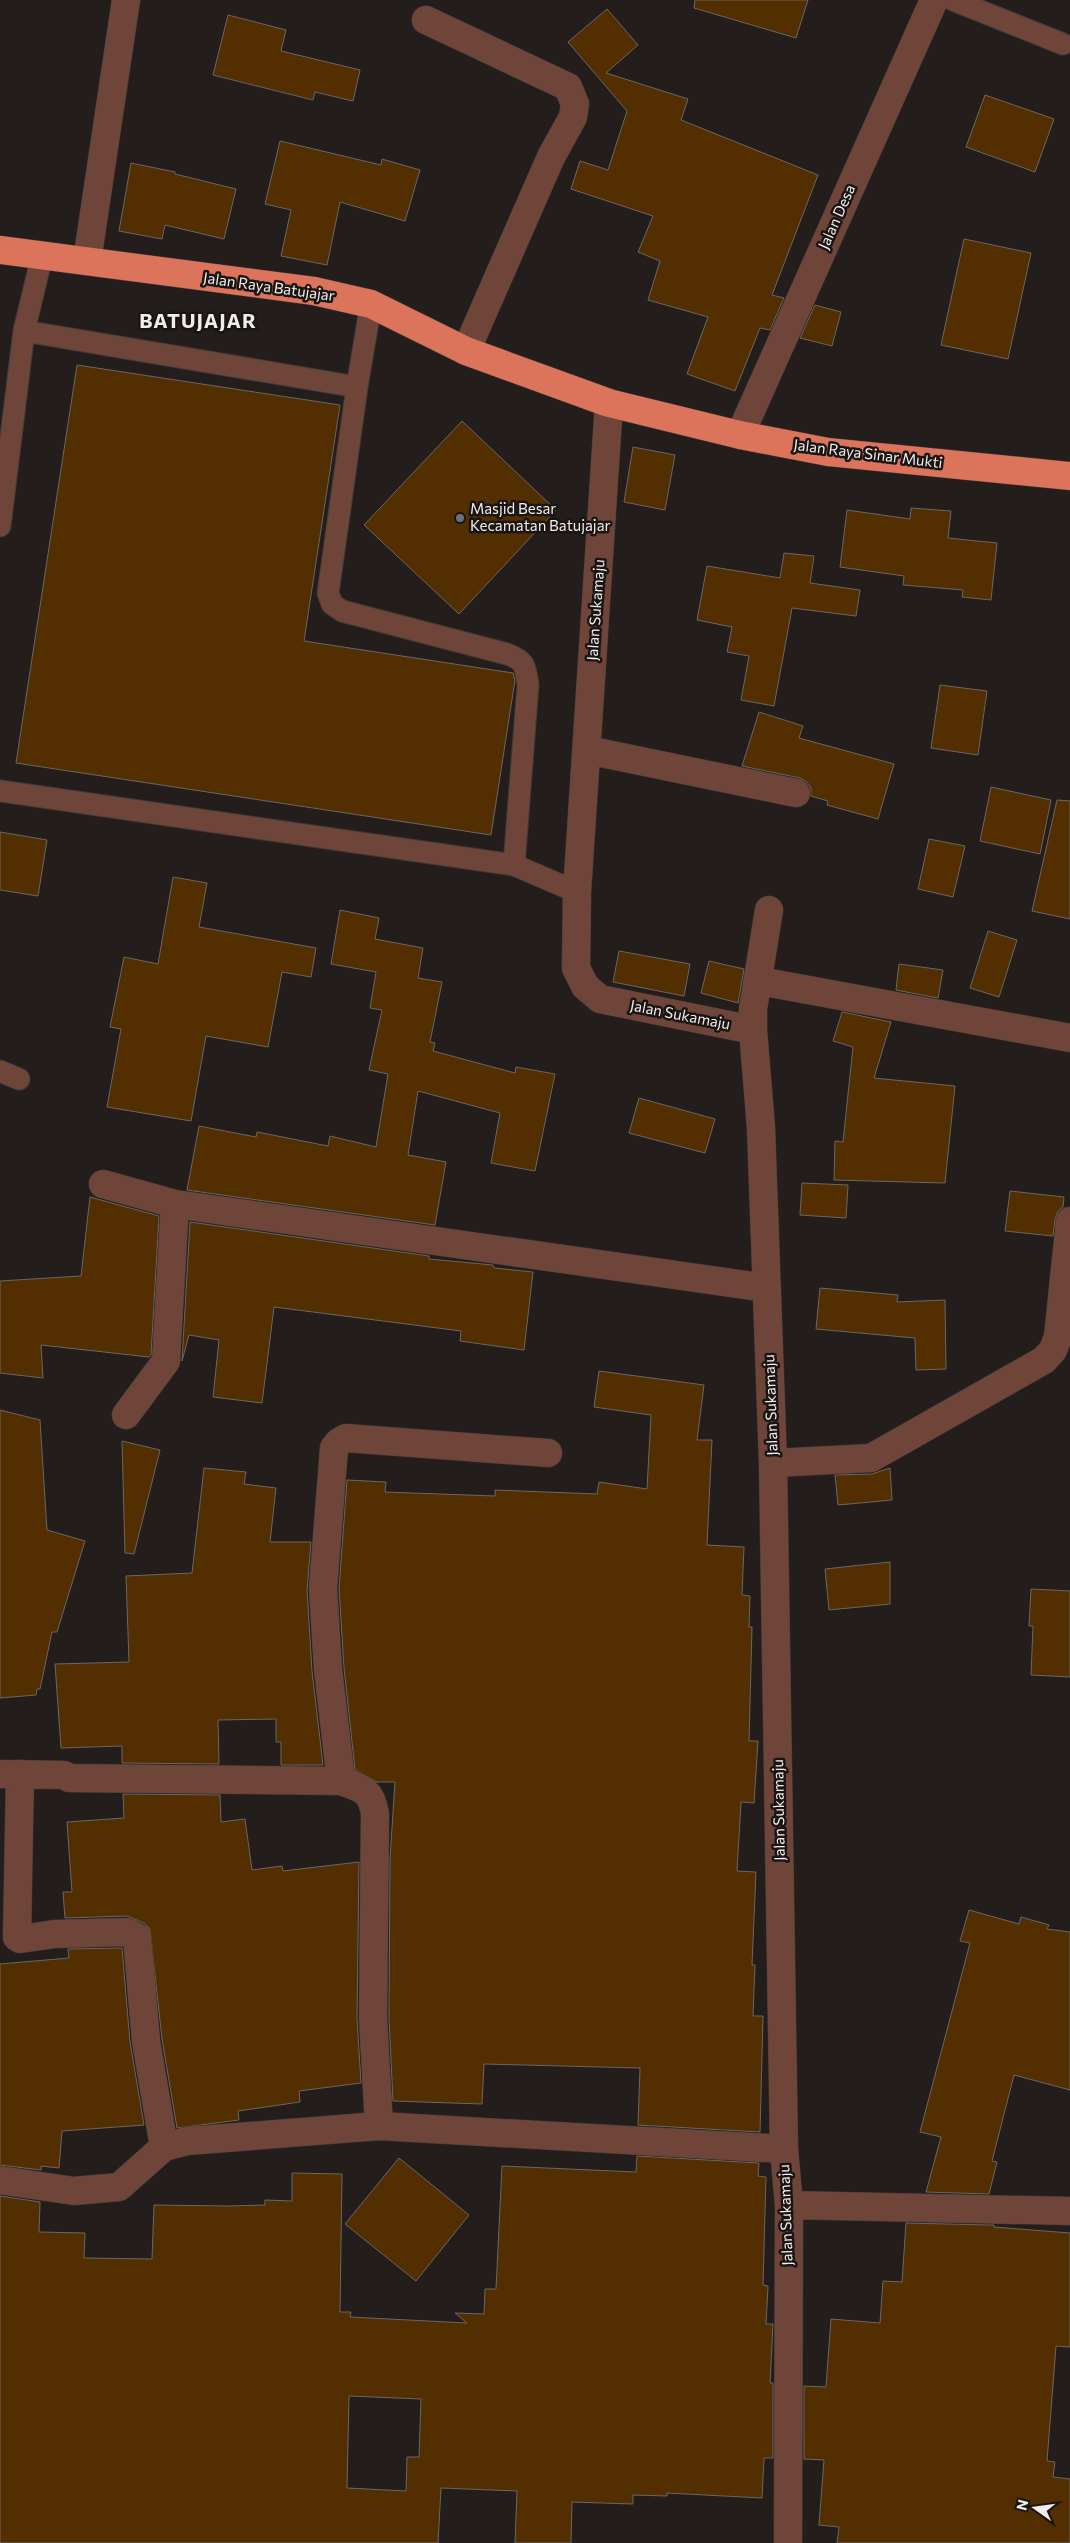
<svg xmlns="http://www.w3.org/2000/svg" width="1070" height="2543" font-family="Commissioner,sans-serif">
  <rect width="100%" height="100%" fill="#231e1c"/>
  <path fill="#522e01" stroke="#6c6763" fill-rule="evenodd" d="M 695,0 L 808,0 L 796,38 L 694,8 Z
    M 607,9 L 638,45 L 606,73 L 688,99 L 681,120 L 818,175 L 772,295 L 784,298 L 770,330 L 760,328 L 735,391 L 687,374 L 708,317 L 648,300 L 660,261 L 638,252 L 653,216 L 571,189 L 580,161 L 608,170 L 627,111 L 568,42 Z
    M 228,15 L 286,30 L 281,51 L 360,70 L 353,101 L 315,92 L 313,100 L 213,75 Z
    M 985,95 L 1054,119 L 1035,172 L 966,147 Z
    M 280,141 L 381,165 L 382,159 L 420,170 L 405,221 L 340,202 L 327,265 L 281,256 L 291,210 L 265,204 Z
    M 131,163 L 175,172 L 175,174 L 236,189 L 224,239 L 165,225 L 162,239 L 119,231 Z
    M 964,239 L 1031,253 L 1008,359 L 941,345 Z
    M 815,305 L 841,312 L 832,346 L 800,338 Z
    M 77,365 L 340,405 L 304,641 L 513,673 L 515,680 L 491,835 L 16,763 Z
    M 462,421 L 556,510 L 459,614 L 364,525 Z
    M 633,447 L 675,455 L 665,510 L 624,502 Z
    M 911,508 L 951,511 L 948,538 L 997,543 L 991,600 L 962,597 L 963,590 L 903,585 L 904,576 L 840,567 L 847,510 L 910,519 Z
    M 784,553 L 814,556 L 810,583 L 860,590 L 856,616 L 792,608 L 774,706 L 741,700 L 749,656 L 727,652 L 732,627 L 697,620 L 707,566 L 780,578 Z
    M 940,685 L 987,691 L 978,755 L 931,748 Z
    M 759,712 L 803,726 L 799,738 L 894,764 L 878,819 L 827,805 L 828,801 L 811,796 L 811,788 L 807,782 L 800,778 L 742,766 Z
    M 991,787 L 1051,800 L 1040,854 L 980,841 Z
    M 1057,800 L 1070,801 L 1070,919 L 1032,911 Z
    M 0,832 L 47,840 L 38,896 L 0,890 Z
    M 929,839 L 965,846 L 953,897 L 918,889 Z
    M 173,877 L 207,883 L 199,927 L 316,948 L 311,977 L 282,972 L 268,1047 L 206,1036 L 191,1121 L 107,1107 L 121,1029 L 110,1027 L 124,957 L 158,964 Z
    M 340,910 L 379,918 L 375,939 L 423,948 L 418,978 L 442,982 L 430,1042 L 435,1043 L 433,1051 L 515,1073 L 516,1067 L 555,1074 L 535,1171 L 491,1163 L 500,1113 L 418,1091 L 408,1155 L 446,1162 L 435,1225 L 187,1190 L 199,1126 L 256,1137 L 257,1132 L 328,1146 L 330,1136 L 376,1147 L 388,1074 L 369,1070 L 382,1010 L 370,1008 L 376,972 L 331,964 Z
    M 988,931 L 1017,940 L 999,997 L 970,988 Z
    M 619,951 L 690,964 L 684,996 L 613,982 Z
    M 709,961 L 744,969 L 738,1003 L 701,993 Z
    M 899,964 L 943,970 L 938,998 L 896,990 Z
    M 842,1012 L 891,1022 L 874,1078 L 955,1086 L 945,1183 L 834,1180 L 835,1141 L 843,1142 L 853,1047 L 833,1041 Z
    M 639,1098 L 715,1119 L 705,1153 L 629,1133 Z
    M 802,1183 L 848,1185 L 846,1218 L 800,1215 Z
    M 1010,1191 L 1064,1197 L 1063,1207 L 1058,1211 L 1055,1219 L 1053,1236 L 1005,1231 Z
    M 90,1197 L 159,1216 L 151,1355 L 149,1357 L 41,1345 L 43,1378 L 0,1373 L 0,1281 L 81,1276 Z
    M 190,1222 L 429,1256 L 429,1259 L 493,1265 L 494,1268 L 533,1272 L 524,1350 L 460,1341 L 461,1331 L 274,1307 L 262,1403 L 213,1397 L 219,1340 L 189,1335 L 182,1361 Z
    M 820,1288 L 898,1295 L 897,1302 L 945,1300 L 946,1369 L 916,1370 L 915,1338 L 816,1329 Z
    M 599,1371 L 704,1385 L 697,1440 L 712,1440 L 707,1545 L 744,1547 L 742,1595 L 750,1596 L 749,1627 L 752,1627 L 749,1741 L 758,1741 L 754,1803 L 741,1802 L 737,1871 L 756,1872 L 752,1965 L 755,1965 L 753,2016 L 763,2016 L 760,2132 L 638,2125 L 640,2068 L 484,2064 L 482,2104 L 393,2101 L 389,2018 L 390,1858 L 395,1782 L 377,1782 L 355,1770 L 344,1668 L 339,1589 L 347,1480 L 386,1482 L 385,1492 L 495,1496 L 495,1490 L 597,1494 L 599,1482 L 647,1489 L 651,1415 L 594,1407 Z
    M 0,1410 L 40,1420 L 47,1530 L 85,1541 L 57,1632 L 52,1632 L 40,1689 L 37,1689 L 36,1695 L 0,1698 Z
    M 122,1441 L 160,1450 L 134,1554 L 125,1553 Z
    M 204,1468 L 246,1472 L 244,1484 L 276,1488 L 270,1542 L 311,1542 L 307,1590 L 312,1671 L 323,1765 L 281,1765 L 281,1742 L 276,1742 L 276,1719 L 218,1720 L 219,1764 L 122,1763 L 122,1746 L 61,1748 L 55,1664 L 129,1662 L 126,1576 L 192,1573 Z
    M 890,1468 L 892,1500 L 838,1505 L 835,1475 L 872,1474 Z
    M 890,1562 L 890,1604 L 829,1610 L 825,1569 Z
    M 1031,1589 L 1070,1591 L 1070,1677 L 1031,1675 L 1033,1626 L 1029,1626 Z
    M 123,1794 L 220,1795 L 221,1822 L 245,1819 L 252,1870 L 282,1866 L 283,1871 L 359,1862 L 357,2018 L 361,2083 L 299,2091 L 300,2102 L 238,2111 L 239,2120 L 177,2128 L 162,2039 L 150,1929 L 144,1923 L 127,1916 L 65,1918 L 63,1892 L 72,1892 L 67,1822 L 124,1818 Z
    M 969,1910 L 1019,1924 L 1021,1917 L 1049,1925 L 1047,1929 L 1070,1932 L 1070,2090 L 1014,2075 L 992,2161 L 997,2162 L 989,2194 L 926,2192 L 941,2137 L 920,2132 L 970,1943 L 960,1941 Z
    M 122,1948 L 130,2042 L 144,2125 L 62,2131 L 59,2168 L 41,2166 L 41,2170 L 0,2165 L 0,1964 L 69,1958 L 68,1949 Z
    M 637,2156 L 759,2163 L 758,2176 L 766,2177 L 763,2285 L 768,2286 L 766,2324 L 773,2324 L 770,2383 L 773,2383 L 773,2458 L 764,2458 L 762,2498 L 667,2493 L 667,2496 L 633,2495 L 633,2504 L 572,2502 L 571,2543 L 515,2543 L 517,2491 L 441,2488 L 438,2543 L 0,2543 L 0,2196 L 40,2202 L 39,2232 L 85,2233 L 84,2258 L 152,2259 L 154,2205 L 229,2206 L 265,2205 L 265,2200 L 292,2201 L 292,2173 L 342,2174 L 340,2312 L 351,2312 L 350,2317 L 467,2323 L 455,2313 L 484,2314 L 485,2289 L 496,2289 L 502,2166 L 636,2172 ZM 349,2396 L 421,2399 L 419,2457 L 407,2457 L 406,2491 L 347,2488 Z
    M 399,2158 L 469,2215 L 416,2281 L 345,2224 Z
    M 906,2223 L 989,2225 L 994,2225 L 994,2227 L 1070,2233 L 1070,2347 L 1056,2346 L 1047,2461 L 1055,2462 L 1053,2477 L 1070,2479 L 1070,2543 L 837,2543 L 839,2527 L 819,2525 L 824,2460 L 804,2459 L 804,2386 L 826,2387 L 831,2319 L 880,2323 L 883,2281 L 902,2282 Z"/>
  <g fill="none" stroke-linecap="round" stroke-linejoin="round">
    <defs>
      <path id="lane" d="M 953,0 L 1063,44
        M 24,331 L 42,256
        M 357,387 L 371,304
        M 0,526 L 24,331 L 357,387 L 328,593 L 332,604 L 342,611 L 507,654 C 526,661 525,666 528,685 L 514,865
        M 0,791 L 514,865 L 577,892
        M 0,1071 L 19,1079"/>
      <path id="street" d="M 426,20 L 568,87 L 575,104 L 573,117 L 551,157 L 466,351
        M 87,261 L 126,0
        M 609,403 L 577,892 L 576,968 L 585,986 L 600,999 L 753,1030 L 761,1128 L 773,1463 L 784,2149 L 789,2205 L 788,2543
        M 740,435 L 934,0
        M 587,750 L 796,793
        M 759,981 L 1070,1038
        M 753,1030 L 753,1009 L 769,910
        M 103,1184 L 175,1204
        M 126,1415 L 166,1361 L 175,1204 L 767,1288
        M 773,1463 L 871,1458 L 1044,1360 L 1053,1350 L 1058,1337 L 1070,1221
        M 0,1774 L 64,1775 L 69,1778 L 341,1781
        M 20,1774 L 17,1937 L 20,1939 L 55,1934 L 127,1932 L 137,1937 L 146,2041 L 164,2147
        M 379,2126 L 373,2018 L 375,1814 C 371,1790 363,1789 341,1781 L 328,1669 L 323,1589 L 334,1448 L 339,1442 L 346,1438 L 548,1453
        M 0,2180 L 74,2191 L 119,2187 L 164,2147 L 187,2141 L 379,2126 L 784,2149
        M 789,2205 L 1070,2211"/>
      <path id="highway" d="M 0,250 L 314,291 L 371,304 L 466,351 L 609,403 L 740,435 L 828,452 L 1070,476"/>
    </defs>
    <use href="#lane" stroke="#403b39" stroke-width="23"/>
    <use href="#street" stroke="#403b39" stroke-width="29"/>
    <use href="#highway" stroke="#403b39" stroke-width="29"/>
    <use href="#lane" stroke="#6f453a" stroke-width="21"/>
    <use href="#street" stroke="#6f453a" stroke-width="28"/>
    <use href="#highway" stroke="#dc745c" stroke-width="28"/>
  </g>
  <circle fill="#6b7280" stroke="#1a1513" stroke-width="2" cx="460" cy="518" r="5"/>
  <g text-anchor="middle" stroke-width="5" stroke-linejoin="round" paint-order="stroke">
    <g font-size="15" fill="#f1edeb" stroke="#1a1513">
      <text transform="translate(837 217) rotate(-66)" y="5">Jalan Desa</text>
      <text transform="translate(269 287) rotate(8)" y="5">Jalan Raya Batujajar</text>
      <text transform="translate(868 454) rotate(7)" y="5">Jalan Raya Sinar Mukti</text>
      <text transform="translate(596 610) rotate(-86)" y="5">Jalan Sukamaju</text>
      <text transform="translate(680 1015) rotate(11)" y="5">Jalan Sukamaju</text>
      <text transform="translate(771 1405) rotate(-92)" y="5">Jalan Sukamaju</text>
      <text transform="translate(779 1810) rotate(-91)" y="5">Jalan Sukamaju</text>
      <text transform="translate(786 2215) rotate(-92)" y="5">Jalan Sukamaju</text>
    </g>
    <g font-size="15" fill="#f1edeb" stroke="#1a1513" text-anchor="start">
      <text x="470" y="514">Masjid Besar<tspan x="470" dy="17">Kecamatan Batujajar</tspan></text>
    </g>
    <g font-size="20" font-weight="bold" letter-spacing="1" fill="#f1edeb" stroke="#1a1513">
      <text x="198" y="328">BATUJAJAR</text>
    </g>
  </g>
  <g transform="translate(1035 2508) rotate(284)" stroke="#1a1513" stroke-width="4" paint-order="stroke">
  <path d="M0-4L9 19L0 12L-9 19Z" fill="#f1edeb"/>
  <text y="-8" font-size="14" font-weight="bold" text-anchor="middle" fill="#f1edeb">N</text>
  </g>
</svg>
